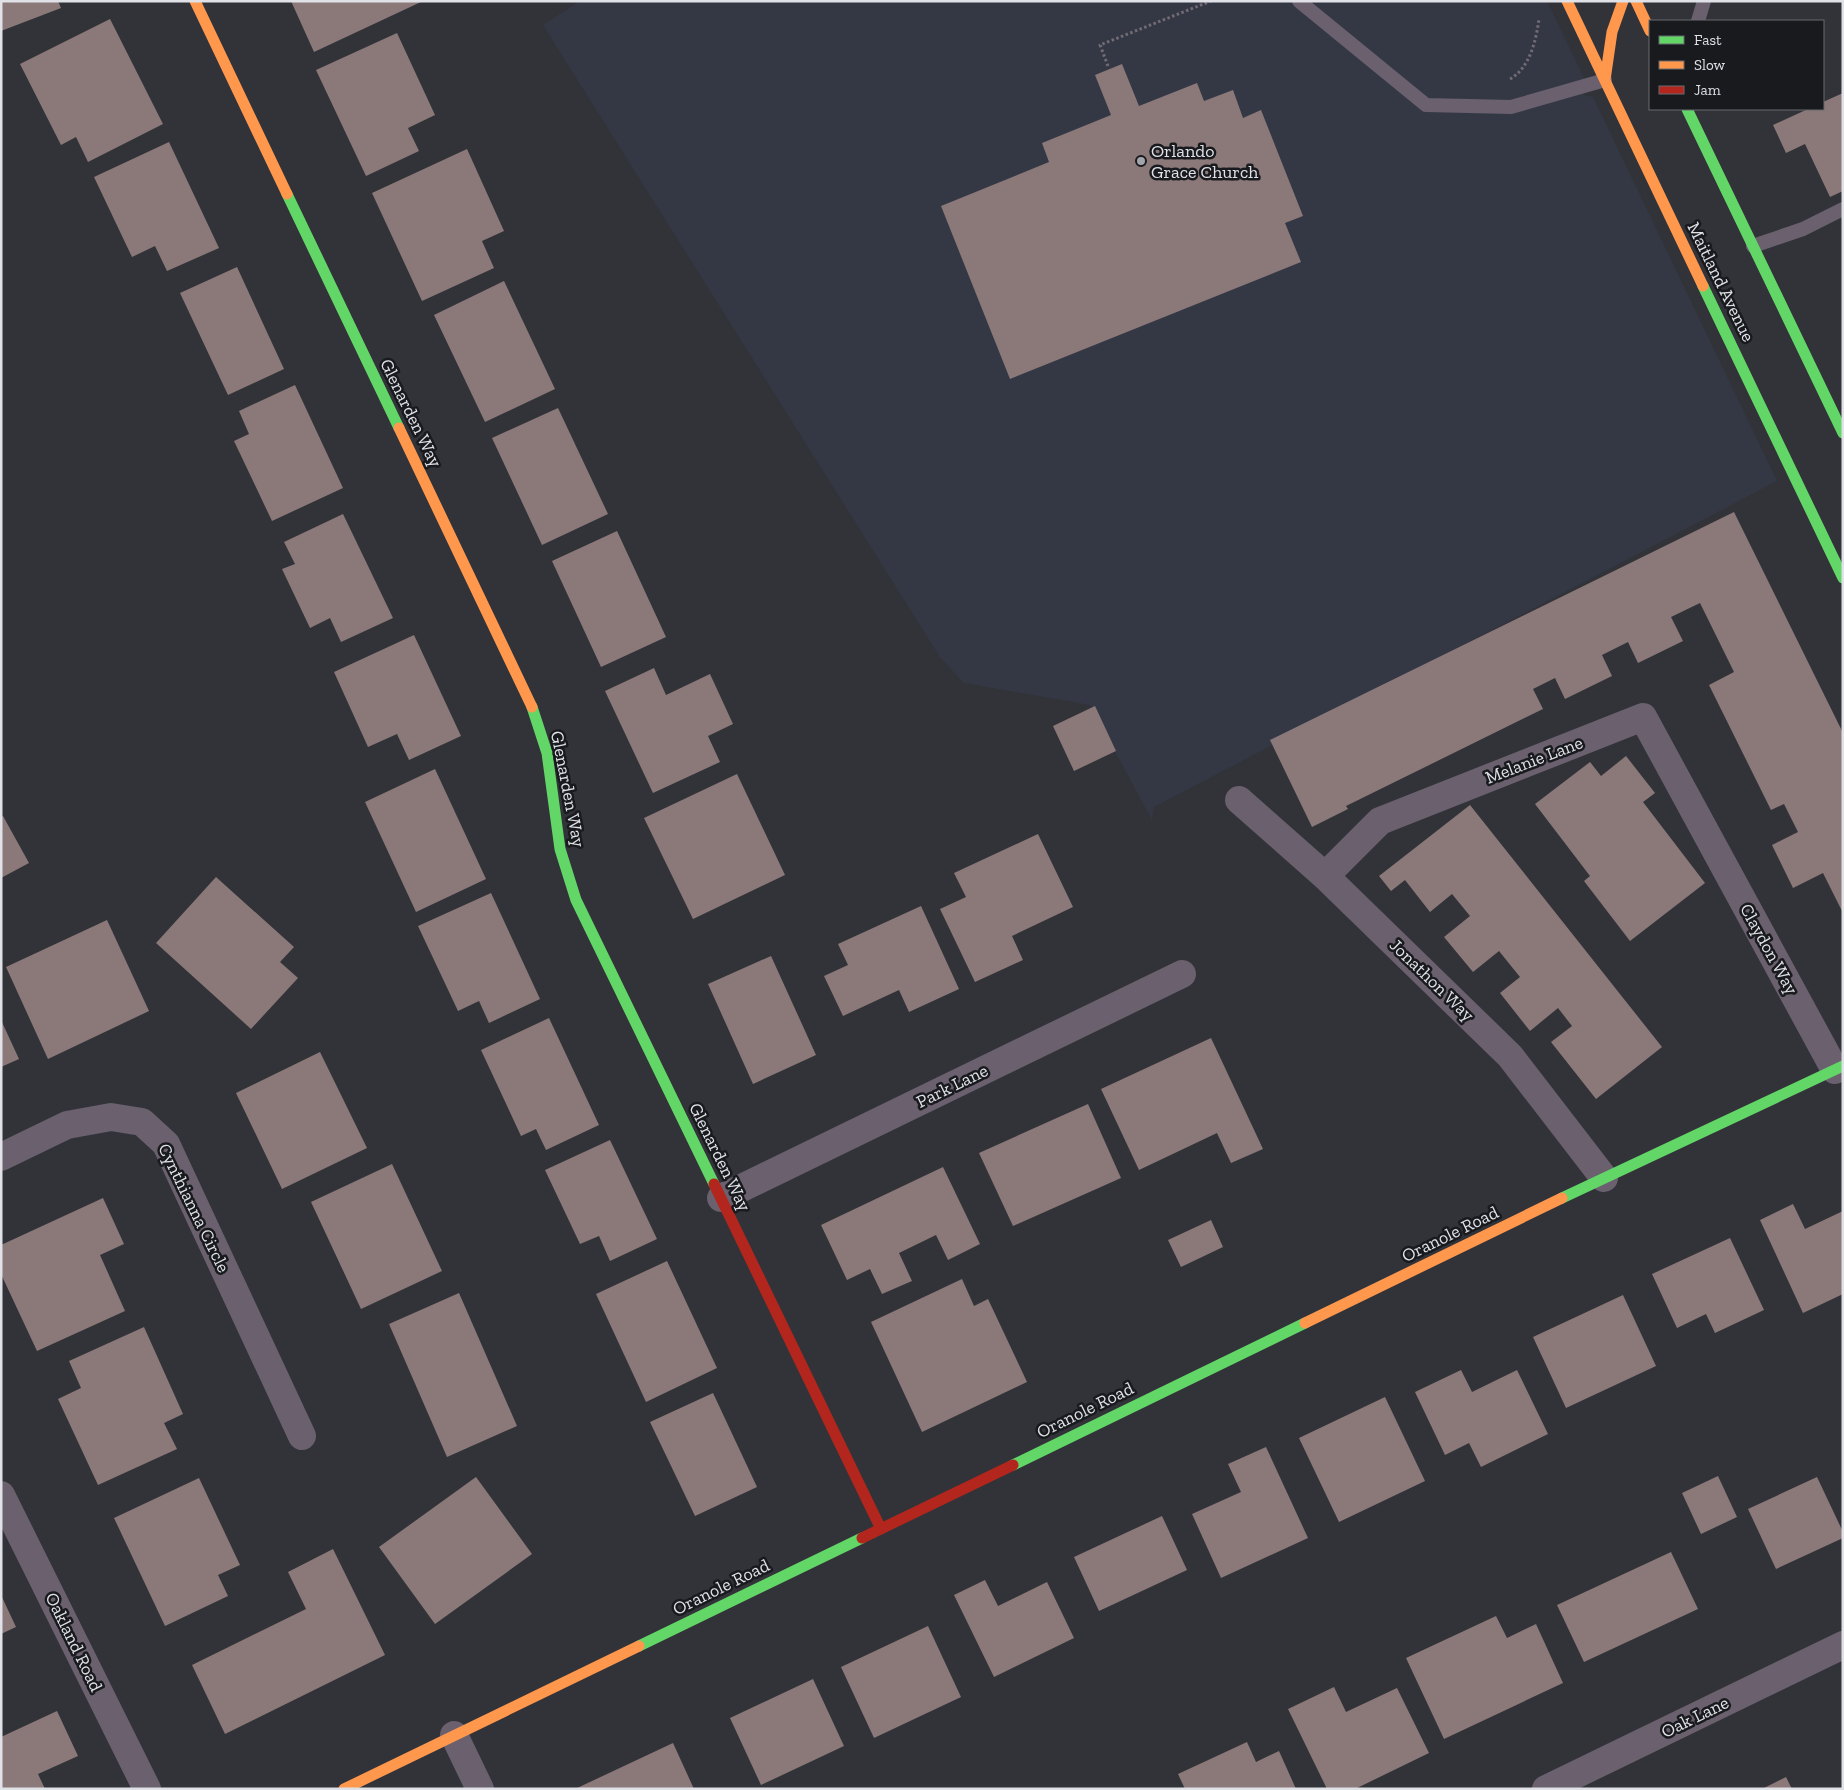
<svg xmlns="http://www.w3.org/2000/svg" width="1844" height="1790" font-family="'Zilla Slab',serif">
  <rect width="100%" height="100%" fill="#323338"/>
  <path fill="#343845" d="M 580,1 L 1547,1 L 1586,82 L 1584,95 L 1593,97 L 1777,481 L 1154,807 L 1152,820 L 1090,705 L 964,683 L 940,657 L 543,25 Z"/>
  <path fill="#8b7979" d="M 1,1 L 58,1 L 61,8 L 1,31 Z
    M 291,1 L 423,1 L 314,52 Z
    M 110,19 L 163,124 L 88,162 L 76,137 L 61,145 L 20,64 Z
    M 397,33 L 435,115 L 408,128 L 419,151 L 366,176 L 316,70 Z
    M 1122,64 L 1139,106 L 1197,83 L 1204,101 L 1233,90 L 1243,118 L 1261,110 L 1303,216 L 1285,223 L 1301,262 L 1010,379 L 941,206 L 1049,162 L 1042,143 L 1111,115 L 1095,75 Z
    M 1843,93 L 1843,191 L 1830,197 L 1805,144 L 1786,153 L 1773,125 L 1808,109 L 1823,109 L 1823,102 Z
    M 169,142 L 219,248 L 167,271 L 155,246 L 132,257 L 94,177 Z
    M 467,149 L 504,231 L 482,241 L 494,268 L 422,301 L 372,193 Z
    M 237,267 L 284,369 L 228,395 L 180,293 Z
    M 504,281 L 555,389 L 485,422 L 434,315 Z
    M 295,385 L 343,488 L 272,521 L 234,441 L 249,434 L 239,411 Z
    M 558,408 L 608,514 L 542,545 L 492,438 Z
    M 1734,512 L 1843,733 L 1843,913 L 1823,873 L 1793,888 L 1772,845 L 1798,832 L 1784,804 L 1771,810 L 1709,685 L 1734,672 L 1700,603 L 1671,617 L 1683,641 L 1638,663 L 1628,642 L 1602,655 L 1612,676 L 1565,699 L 1555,678 L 1533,689 L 1543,709 L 1346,806 L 1348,809 L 1312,827 L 1270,740 Z
    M 343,514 L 393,618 L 341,642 L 330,618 L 310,628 L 282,569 L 295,564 L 284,542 Z
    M 617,531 L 666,637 L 601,667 L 552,561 Z
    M 414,635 L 461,736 L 409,760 L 397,734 L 368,747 L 334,672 Z
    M 654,668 L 666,695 L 710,674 L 733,724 L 708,736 L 720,762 L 653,793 L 605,691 Z
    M 1095,706 L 1116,751 L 1074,771 L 1053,726 Z
    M 1626,756 L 1655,793 L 1643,802 L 1705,883 L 1630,941 L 1584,881 L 1590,876 L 1535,804 L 1590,762 L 1601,776 Z
    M 435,769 L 486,879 L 416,912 L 365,802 Z
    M 737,774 L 785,875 L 693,919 L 644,818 Z
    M 1470,805 L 1662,1047 L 1596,1099 L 1551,1042 L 1572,1026 L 1558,1008 L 1530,1031 L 1500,993 L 1520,977 L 1499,951 L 1473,972 L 1444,937 L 1470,916 L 1452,894 L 1430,912 L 1405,880 L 1391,891 L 1379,876 Z
    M 3,816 L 29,863 L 1,878 L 1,817 Z
    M 1038,834 L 1073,907 L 1012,936 L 1023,960 L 975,982 L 940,909 L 966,897 L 954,873 Z
    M 216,877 L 294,947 L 280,962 L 298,978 L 251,1029 L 156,943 Z
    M 491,893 L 540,999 L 489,1023 L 479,1001 L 458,1011 L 418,926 Z
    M 921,906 L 959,989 L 909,1012 L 899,990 L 843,1016 L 824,976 L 848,965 L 838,944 Z
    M 107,920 L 149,1011 L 48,1059 L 6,967 Z
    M 771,956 L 816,1055 L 753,1084 L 708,984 Z
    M 549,1018 L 599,1125 L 546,1150 L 536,1129 L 521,1136 L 481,1050 Z
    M 1,1020 L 19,1059 L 1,1067 Z
    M 1211,1038 L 1263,1149 L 1231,1163 L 1217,1133 L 1139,1170 L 1101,1089 Z
    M 320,1052 L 367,1148 L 282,1189 L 236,1093 Z
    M 1088,1104 L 1121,1178 L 1013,1226 L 979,1153 Z
    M 610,1140 L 657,1239 L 610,1261 L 599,1236 L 580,1244 L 545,1170 Z
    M 392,1164 L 442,1271 L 361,1309 L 311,1202 Z
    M 943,1167 L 980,1244 L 948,1260 L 936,1235 L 899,1253 L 912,1281 L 882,1294 L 870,1269 L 847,1280 L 821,1225 Z
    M 103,1198 L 124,1244 L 100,1255 L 125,1311 L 37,1351 L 1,1274 L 1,1245 Z
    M 1793,1204 L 1805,1229 L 1843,1211 L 1843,1294 L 1803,1313 L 1760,1220 Z
    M 1211,1220 L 1223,1247 L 1181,1267 L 1168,1240 Z
    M 1730,1238 L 1764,1310 L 1715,1333 L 1706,1314 L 1677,1328 L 1652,1274 Z
    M 667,1261 L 717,1368 L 646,1402 L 596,1294 Z
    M 962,1279 L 974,1306 L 988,1299 L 1027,1382 L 922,1432 L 871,1322 Z
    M 459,1293 L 517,1426 L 447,1457 L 389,1324 Z
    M 1623,1295 L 1656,1366 L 1566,1408 L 1533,1337 Z
    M 144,1327 L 183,1414 L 164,1423 L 177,1449 L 98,1485 L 58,1399 L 81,1388 L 69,1361 Z
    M 1461,1370 L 1472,1392 L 1517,1370 L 1548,1434 L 1481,1467 L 1469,1443 L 1445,1455 L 1415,1392 Z
    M 713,1393 L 757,1487 L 695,1516 L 650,1422 Z
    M 1385,1397 L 1425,1481 L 1339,1522 L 1299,1438 Z
    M 1266,1447 L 1308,1538 L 1221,1578 L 1192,1514 L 1241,1492 L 1228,1464 Z
    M 1718,1476 L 1737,1517 L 1701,1534 L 1682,1493 Z
    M 476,1477 L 532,1554 L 435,1624 L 379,1547 Z
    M 1817,1477 L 1843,1532 L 1843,1538 L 1776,1569 L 1748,1509 Z
    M 199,1478 L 240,1565 L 218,1575 L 228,1596 L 165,1626 L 114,1518 Z
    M 1162,1516 L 1187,1570 L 1099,1611 L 1074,1557 Z
    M 333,1549 L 385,1655 L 225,1734 L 192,1665 L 306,1609 L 288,1572 Z
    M 1671,1552 L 1698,1609 L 1584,1662 L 1557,1605 Z
    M 985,1580 L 998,1606 L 1047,1582 L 1074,1638 L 994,1677 L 954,1595 Z
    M 1,1595 L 16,1627 L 1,1634 Z
    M 1496,1616 L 1507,1638 L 1536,1624 L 1563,1683 L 1444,1739 L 1406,1658 Z
    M 928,1626 L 961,1697 L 874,1738 L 841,1667 Z
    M 813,1679 L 844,1746 L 761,1785 L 730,1718 Z
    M 1334,1687 L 1346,1712 L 1397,1688 L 1429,1753 L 1355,1789 L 1327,1789 L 1288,1709 Z
    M 57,1711 L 78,1756 L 38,1774 L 45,1789 L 1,1789 L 1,1737 Z
    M 1247,1742 L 1256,1762 L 1279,1751 L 1296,1789 L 1185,1789 L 1178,1774 Z
    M 673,1743 L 694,1789 L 575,1789 Z
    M 1786,1777 L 1792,1789 L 1762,1789 Z"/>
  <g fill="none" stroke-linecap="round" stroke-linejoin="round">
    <path stroke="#716b74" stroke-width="3" stroke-dasharray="2.5 2.5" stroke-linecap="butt" d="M 1108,66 L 1100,45 L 1211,1
      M 1510,79 C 1530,68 1536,40 1539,19"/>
    <path stroke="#6a606e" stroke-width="14" d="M 1299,1 L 1426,105 L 1511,107 L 1605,80
      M 1698,21 L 1704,1
      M 1753,246 L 1803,229 L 1843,209"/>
    <path stroke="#6a606e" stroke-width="28" d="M 1239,800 L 1325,876 L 1510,1056 L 1604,1178
      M 1325,876 L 1380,821 L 1643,717 L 1835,1070
      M 1,1157 L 67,1125 L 111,1117 L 142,1122 L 166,1144 L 302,1436
      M 721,1198 L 1182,974
      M 1,1495 L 147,1789
      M 454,1735 L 480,1789
      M 1546,1789 L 1843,1645"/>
    <path stroke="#63d668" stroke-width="11" d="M 1687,109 L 1843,433
      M 287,194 L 399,428
      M 1703,286 L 1843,578
      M 532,707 L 547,753 L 560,849 L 576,900 L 714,1184
      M 1562,1198 L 1843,1066
      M 1013,1465 L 1305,1323
      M 639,1646 L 862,1538"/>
    <path stroke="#ff974d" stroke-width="11" d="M 195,1 L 287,194
      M 1567,1 L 1703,286
      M 1636,1 L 1650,31
      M 1605,80 L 1612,32 L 1623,1
      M 399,428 L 532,707
      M 1305,1323 L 1562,1198
      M 344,1789 L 639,1646"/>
    <path stroke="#b3261e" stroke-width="11" d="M 714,1184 L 881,1529
      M 862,1538 L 1013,1465"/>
  </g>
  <circle fill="#a3a5aa" stroke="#181a1e" stroke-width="2" cx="1141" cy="161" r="5"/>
  <g text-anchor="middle" stroke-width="5" stroke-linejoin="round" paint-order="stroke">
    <g font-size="18" fill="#e0e2e8" stroke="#181a1e" text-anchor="start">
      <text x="1151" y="157">Orlando<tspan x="1151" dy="21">Grace Church</tspan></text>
    </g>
    <g font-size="18" fill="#e0e2e8" stroke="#181a1e">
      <text transform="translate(1721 282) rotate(64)" y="6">Maitland Avenue</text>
      <text transform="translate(411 413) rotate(64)" y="6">Glenarden Way</text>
      <text transform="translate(1534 760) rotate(-21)" y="6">Melanie Lane</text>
      <text transform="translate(568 789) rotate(79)" y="6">Glenarden Way</text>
      <text transform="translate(1769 949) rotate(61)" y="6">Claydon Way</text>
      <text transform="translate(1432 980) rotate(44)" y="6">Jonathon Way</text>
      <text transform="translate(952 1086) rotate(-26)" y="6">Park Lane</text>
      <text transform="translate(720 1157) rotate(64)" y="6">Glenarden Way</text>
      <text transform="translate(194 1208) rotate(64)" y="6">Cynthianna Circle</text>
      <text transform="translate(1450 1234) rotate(-26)" y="6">Oranole Road</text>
      <text transform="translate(1085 1410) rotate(-26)" y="6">Oranole Road</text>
      <text transform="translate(721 1587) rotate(-26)" y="6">Oranole Road</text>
      <text transform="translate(74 1642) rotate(64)" y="6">Oakland Road</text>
      <text transform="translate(1695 1717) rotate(-26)" y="6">Oak Lane</text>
    </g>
  </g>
  <rect width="1844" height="1790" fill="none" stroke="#e0e2e8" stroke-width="5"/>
  <rect x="1649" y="20" width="175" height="90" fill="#181a1e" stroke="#686a6f"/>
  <rect x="1659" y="36" width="25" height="8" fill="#63d668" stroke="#686a6f"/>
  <text x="1694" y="45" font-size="15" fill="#e0e2e8">Fast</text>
  <rect x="1659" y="61" width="25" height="8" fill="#ff974d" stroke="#686a6f"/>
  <text x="1694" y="70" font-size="15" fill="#e0e2e8">Slow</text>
  <rect x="1659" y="86" width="25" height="8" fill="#b3261e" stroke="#686a6f"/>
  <text x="1694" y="95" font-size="15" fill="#e0e2e8">Jam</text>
</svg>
